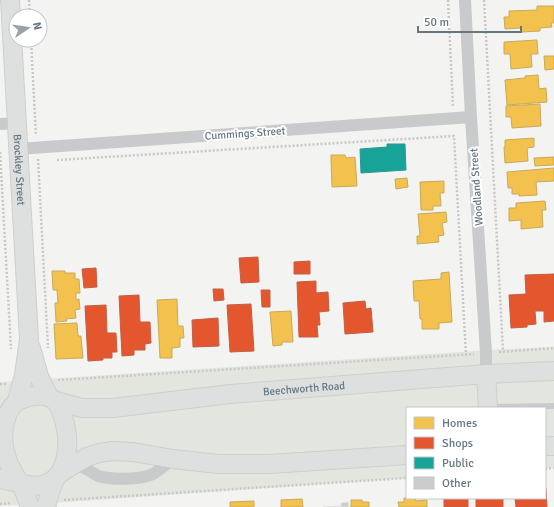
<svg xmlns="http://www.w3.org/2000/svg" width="554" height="507" font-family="Signika,sans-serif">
  <rect width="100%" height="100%" fill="#f3f3f1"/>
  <path fill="#e3e6df" d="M 554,347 L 554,467 L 545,468 L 545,408 L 407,408 L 407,478 L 69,502 L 0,506 L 0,382 L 505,349 Z"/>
  <path fill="#f2c14e" stroke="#c7aa5d" d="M 537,6 L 554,6 L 554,23 L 551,23 L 552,27 L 540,28 L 540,31 L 522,32 L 521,28 L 505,29 L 504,17 L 509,17 L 509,11 L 537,10 Z
    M 537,40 L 538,54 L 531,54 L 532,67 L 511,69 L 510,54 L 504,54 L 504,42 Z
    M 544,56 L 554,56 L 554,69 L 545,70 Z
    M 538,75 L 539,89 L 546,88 L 547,102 L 507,105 L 505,80 L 525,78 L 525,76 Z
    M 540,104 L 541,126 L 512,128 L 511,117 L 506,117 L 506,106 Z
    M 534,138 L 534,147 L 527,148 L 528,161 L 505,163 L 504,147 L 505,147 L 505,140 Z
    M 331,155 L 345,155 L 346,158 L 355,157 L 357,186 L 332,187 L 331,160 Z
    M 554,157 L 554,165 L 535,166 L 534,158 Z
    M 554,168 L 554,181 L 536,182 L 537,195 L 519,196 L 519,194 L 512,194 L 512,188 L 508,188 L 507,172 Z
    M 407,178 L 408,187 L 396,189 L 395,179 Z
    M 444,181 L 444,193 L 440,193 L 441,206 L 433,206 L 433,210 L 421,210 L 420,182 Z
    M 545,201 L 546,210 L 542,210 L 543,227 L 521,229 L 521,220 L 509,221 L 509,208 L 516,208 L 516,203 Z
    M 446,212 L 447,222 L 442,223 L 444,235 L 438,236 L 439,242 L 417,244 L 417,236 L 420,236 L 418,214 Z
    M 52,271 L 65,271 L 65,273 L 75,273 L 75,279 L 79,279 L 80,293 L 76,293 L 76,300 L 79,299 L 80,309 L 75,310 L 76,318 L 66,319 L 67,321 L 56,322 L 55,303 L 58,303 L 57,290 L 53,290 Z
    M 449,272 L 452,322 L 439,323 L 439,329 L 422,329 L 422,319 L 420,319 L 419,301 L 414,301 L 413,281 L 441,279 L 441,273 Z
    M 177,299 L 178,326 L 183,326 L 184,338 L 180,338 L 180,347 L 172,348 L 172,358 L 160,358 L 157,300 Z
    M 291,311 L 293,342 L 282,342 L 282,345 L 273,346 L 270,312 Z
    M 77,323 L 78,336 L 81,336 L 83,358 L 56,359 L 54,324 Z
    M 404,498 L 415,498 L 416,501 L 427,500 L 427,507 L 399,507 L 398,502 L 404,502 Z
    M 302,499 L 303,507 L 281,507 L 281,500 Z
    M 351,500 L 362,500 L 362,502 L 369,502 L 369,507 L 351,507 Z
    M 254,501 L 254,507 L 230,507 L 230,502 Z"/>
  <path fill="#e4572e" stroke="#be6047" d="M 258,257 L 259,282 L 241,283 L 239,258 Z
    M 310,261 L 310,274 L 294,274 L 294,262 Z
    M 96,268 L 97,287 L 84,288 L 82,269 Z
    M 554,274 L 554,321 L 544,322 L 544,311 L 535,311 L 536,324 L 527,325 L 527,327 L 511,328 L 509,295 L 526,294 L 525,275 Z
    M 316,281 L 316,293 L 328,292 L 329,311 L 319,312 L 320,325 L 317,325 L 318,337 L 299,337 L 297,282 Z
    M 213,289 L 223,289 L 224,300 L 214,301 Z
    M 261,290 L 270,290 L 270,307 L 262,307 Z
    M 139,295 L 140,322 L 150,322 L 151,343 L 145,344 L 145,350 L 134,350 L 134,355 L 122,356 L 119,296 Z
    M 365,301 L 366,309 L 371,308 L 373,332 L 345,334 L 343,303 Z
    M 251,304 L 254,351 L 230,352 L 227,305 Z
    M 106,305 L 107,333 L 116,333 L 117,352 L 112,352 L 112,358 L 103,358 L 103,360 L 88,361 L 85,306 Z
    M 218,318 L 219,346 L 193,347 L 192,320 Z
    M 545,488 L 546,488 L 547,507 L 516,507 L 515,498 L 545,498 Z
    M 444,498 L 468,498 L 468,507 L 444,507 Z
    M 476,498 L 503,498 L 503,507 L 476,507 Z"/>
  <path fill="#17a398" stroke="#2e9691" d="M 387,144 L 405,144 L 406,170 L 361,173 L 360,149 L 387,147 Z"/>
  <path fill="#cbcccc" stroke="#e2e2e1" d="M 348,502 L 349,507 L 323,507 L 341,506 L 341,503 Z"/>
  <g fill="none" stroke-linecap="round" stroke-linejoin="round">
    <defs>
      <g id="secondary">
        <path id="s1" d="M 10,0 L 29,339 L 24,375 L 17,401"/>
        <path d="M 31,348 L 39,376 L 49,397"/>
        <path d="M 486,374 L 488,408"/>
        <path id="s2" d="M 56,401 L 82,408 L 113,408 L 230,394 L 486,374 L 554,371"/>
        <path d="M 545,446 L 554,446"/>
        <path d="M 58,475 L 68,468 L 87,457 L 99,453 L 112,451 L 133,452 L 173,459 L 218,464 L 270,464 L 407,455"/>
        <path d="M 0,479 C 13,481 29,488 42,485 C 71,478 70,439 63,417 C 61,412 59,404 55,401 C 48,394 34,395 26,398 C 16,401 10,406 7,416 C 2,429 2,445 7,458 C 9,467 15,475 19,482"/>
        <path d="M 21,483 L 30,507"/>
        <path d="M 46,507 L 51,489 L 56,477"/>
      </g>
    </defs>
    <use href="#secondary" stroke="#cfcfcf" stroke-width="20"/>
    <path stroke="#c7c8c8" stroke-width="2.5" stroke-dasharray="2 2" stroke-linecap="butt" d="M 29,0 L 30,16
      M 448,0 L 453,107
      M 484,0 L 503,351
      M 31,40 L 36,136
      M 0,152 L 11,349
      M 38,159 L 48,348
      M 57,160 L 454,136 L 466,355
      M 499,352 L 554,348
      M 58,380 L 474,354
      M 0,384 L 7,384
      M 545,469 L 554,468
      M 64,500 L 407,478
      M 0,504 L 12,503"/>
    <path stroke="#c8cacb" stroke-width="6" d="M 489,407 L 554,406"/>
    <path stroke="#c8cacb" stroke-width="12" d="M 465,0 L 471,117 L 486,353 L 486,374
      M 0,124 L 17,123
      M 18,149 L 471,117
      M 73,465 C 77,466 81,467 85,468 C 90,471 94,474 98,476 C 110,480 142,480 153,474 C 160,470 166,464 173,459"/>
    <use href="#secondary" stroke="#dedfdf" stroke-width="18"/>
  </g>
  <g text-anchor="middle" stroke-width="4" stroke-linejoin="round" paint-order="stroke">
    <g font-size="11" fill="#647680" stroke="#fff">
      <text transform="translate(245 133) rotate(-4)" y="4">Cummings Street</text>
      <text dy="4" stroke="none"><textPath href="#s1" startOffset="170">Brockley Street</textPath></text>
      <text transform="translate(476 187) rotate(-94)" y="4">Woodland Street</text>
      <text dy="4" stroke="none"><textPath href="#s2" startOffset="250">Beechworth Road</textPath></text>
    </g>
  </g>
  <rect x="406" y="407" width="140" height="92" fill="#ffffff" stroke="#c1c8cc"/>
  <rect x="414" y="417" width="20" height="12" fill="#f2c14e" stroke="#c1c8cc"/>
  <text x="442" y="427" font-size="12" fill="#647680">Homes</text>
  <rect x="414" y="437" width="20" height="12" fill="#e4572e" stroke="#c1c8cc"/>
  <text x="442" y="447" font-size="12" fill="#647680">Shops</text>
  <rect x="414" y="457" width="20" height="12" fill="#17a398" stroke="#c1c8cc"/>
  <text x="442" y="467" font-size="12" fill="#647680">Public</text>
  <rect x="414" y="477" width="20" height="12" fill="#cbcccc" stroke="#c1c8cc"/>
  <text x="442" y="487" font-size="12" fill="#647680">Other</text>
  <g transform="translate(28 28) rotate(77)"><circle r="19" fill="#ffffff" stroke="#c1c8cc"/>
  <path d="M0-3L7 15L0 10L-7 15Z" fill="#96a2a8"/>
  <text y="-6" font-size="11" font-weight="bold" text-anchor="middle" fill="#647680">N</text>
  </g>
  <path d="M418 26v6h103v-6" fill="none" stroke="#647680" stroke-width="2"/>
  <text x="424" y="26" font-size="12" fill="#647680" stroke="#ffffff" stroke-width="3" paint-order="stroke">50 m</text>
</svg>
